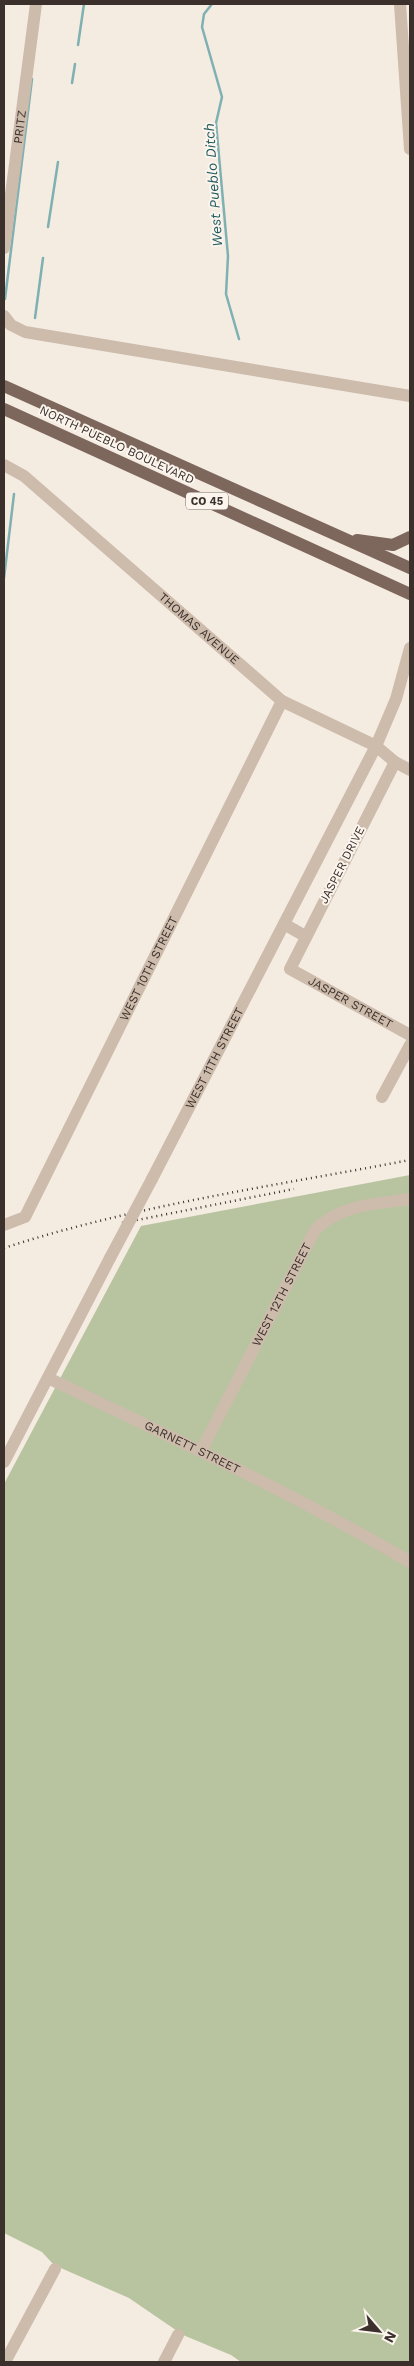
<svg xmlns="http://www.w3.org/2000/svg" width="414" height="2366" font-family="'Work Sans',sans-serif">
  <rect width="100%" height="100%" fill="#f4ebe1"/>
  <path fill="#b8c4a0" d="M 410,1175 L 410,2358 L 408,2362 L 241,2362 L 231,2355 L 183,2335 L 129,2298 L 54,2265 L 42,2252 L 4,2233 L 4,1484 L 141,1226 Z"/>
  <g fill="none" stroke-linecap="round" stroke-linejoin="round">
    <path stroke="#7fb0b2" stroke-width="2.5" d="M 212,4 L 204,14 L 202,27 L 222,97 L 216,123 L 228,256 L 226,294 L 239,339
      M 78,45 L 84,4
      M 72,83 L 75,64
      M 48,227 L 58,162
      M 5,299 L 32,79
      M 35,318 L 43,258
      M 4,578 L 14,494"/>
    <g stroke="#cdbbac" stroke-width="12">
      <path d="M 400,4 L 410,149"/>
      <path id="s1" d="M 4,248 L 36,4"/>
      <path d="M 4,316 L 11,325 L 25,332 L 410,396"/>
      <path id="s2" d="M 4,465 L 24,476 L 282,701 L 376,746 L 395,762 L 410,770"/>
      <path id="s3" d="M 395,762 L 290,969 L 410,1035"/>
      <path d="M 284,924 L 305,936"/>
      <path d="M 382,1097 L 410,1045"/>
      <path id="s4" d="M 152,1179 L 376,746 L 396,699 L 410,648"/>
      <path id="s5" d="M 4,1225 L 25,1217 L 282,701"/>
      <path id="s6" d="M 48,1378 C 171,1437 293,1493 410,1562"/>
      <path id="s7" d="M 201,1451 L 315,1230 C 341,1204 376,1204 410,1199"/>
      <path d="M 4,1462 L 110,1258"/>
      <path d="M 5,2362 L 55,2269"/>
      <path d="M 164,2362 L 178,2335"/>
    </g>
    <path stroke="#7d675c" stroke-width="12" d="M 4,386 L 410,568
      M 4,409 L 410,594
      M 357,540 L 393,545 L 410,537"/>
    <path stroke="#3b302b" stroke-width="2.5" stroke-dasharray="1 4" stroke-linecap="butt" d="M 122,1223 L 294,1189
      M 4,1248 C 136,1205 274,1186 410,1160"/>
    <path stroke="#cdbbac" stroke-width="12" d="M 110,1258 L 152,1179"/>
  </g>
  <g text-anchor="middle" stroke-width="4" stroke-linejoin="round" paint-order="stroke">
    <rect fill="#fbf5ee" stroke="#756b66" stroke-width="1" x="186" y="492.5" width="42" height="17" rx="4"/>
    <g font-size="11" font-weight="bold" fill="#3b302b">
      <text x="207" y="505">CO 45</text>
    </g>
    <g font-size="12" fill="#3b302b" stroke="#fbf5ee">
      <text dy="4" stroke="none"><textPath href="#s1" startOffset="122">PRITZ</textPath></text>
      <text transform="translate(117 445) rotate(25)" y="4">NORTH PUEBLO BOULEVARD</text>
      <text dy="4" stroke="none"><textPath href="#s2" startOffset="255">THOMAS AVENUE</textPath></text>
      <text transform="translate(342 865) rotate(-63)" y="4">JASPER DRIVE</text>
      <text dy="4" stroke="none"><textPath href="#s5" startOffset="300">WEST 10TH STREET</textPath></text>
      <text dy="4" stroke="none"><textPath href="#s3" startOffset="301">JASPER STREET</textPath></text>
      <text dy="4" stroke="none"><textPath href="#s4" startOffset="136">WEST 11TH STREET</textPath></text>
      <text dy="4" stroke="none"><textPath href="#s7" startOffset="176">WEST 12TH STREET</textPath></text>
      <text dy="4" stroke="none"><textPath href="#s6" startOffset="160">GARNETT STREET</textPath></text>
    </g>
    <g font-size="14" font-style="italic" fill="#1f5a5e" stroke="#fbf5ee">
      <text transform="translate(213 185) rotate(-94)" y="5">West Pueblo Ditch</text>
    </g>
  </g>
  <rect width="414" height="2366" fill="none" stroke="#3b302b" stroke-width="10"/>
  <g transform="translate(379 2331) rotate(118)" stroke="#fbf5ee" stroke-width="4" paint-order="stroke">
  <path d="M0-4L9 19L0 12L-9 19Z" fill="#3b302b"/>
  <text y="-8" font-size="14" font-weight="bold" text-anchor="middle" fill="#3b302b">N</text>
  </g>
</svg>
